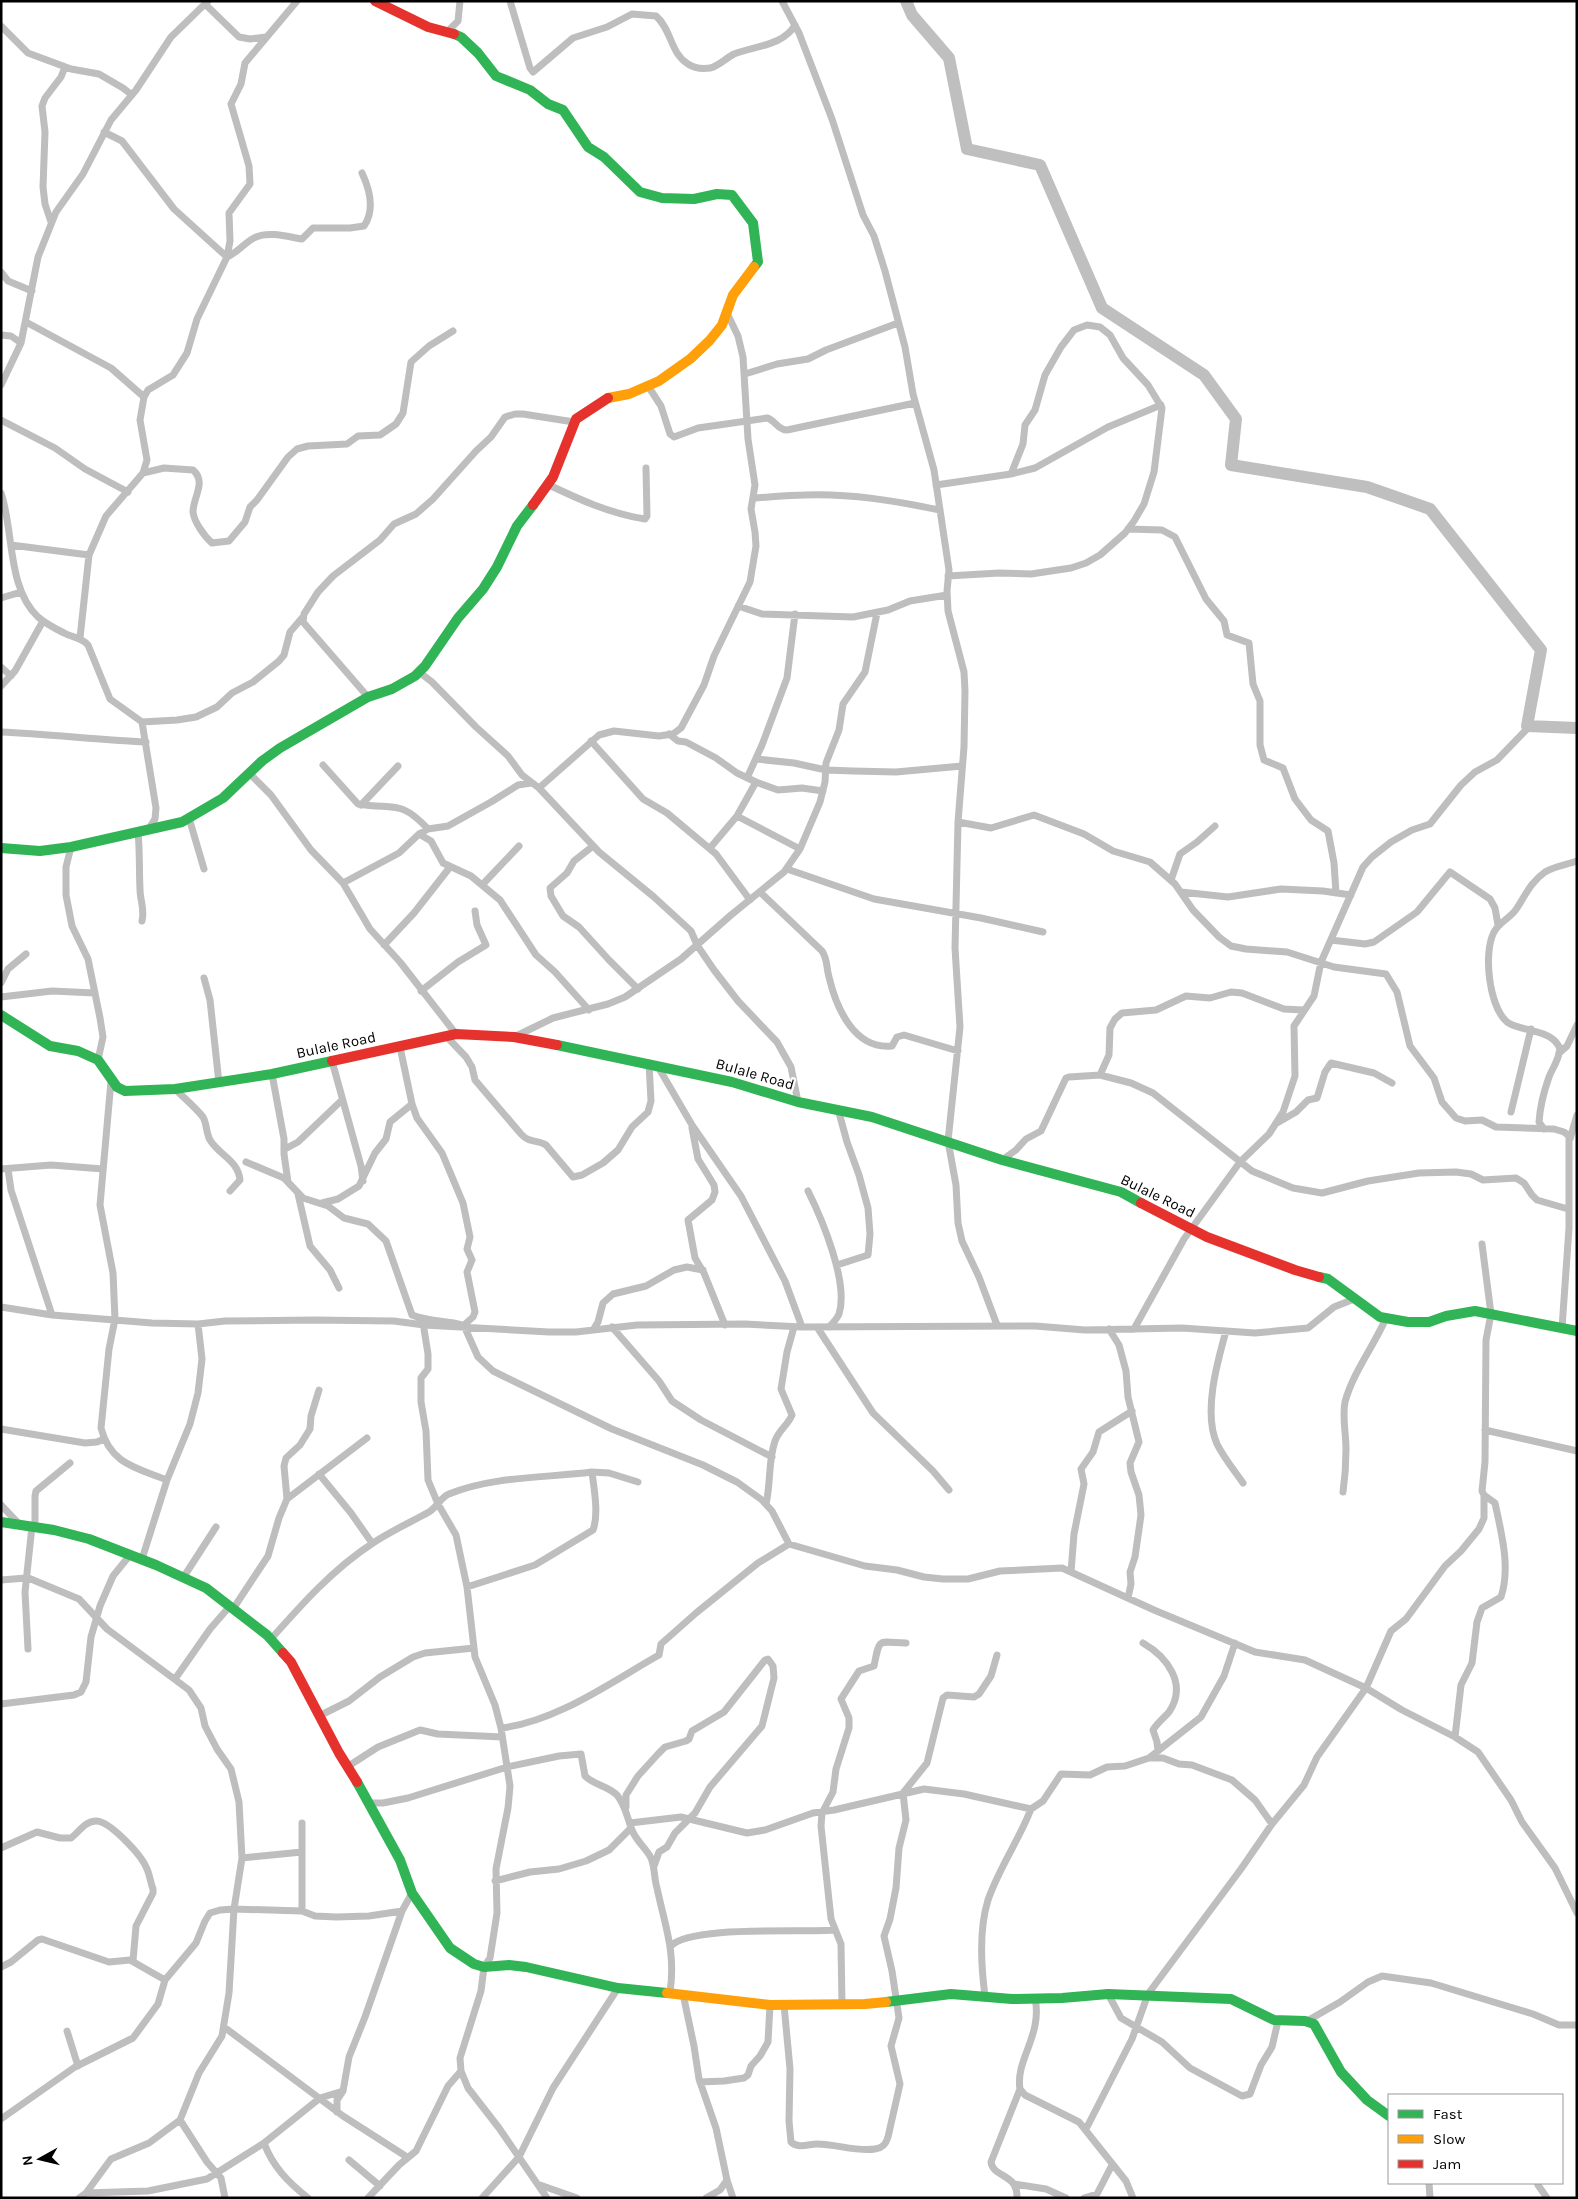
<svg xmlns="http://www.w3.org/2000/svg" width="1578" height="2199" font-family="Karla,sans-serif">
  <rect width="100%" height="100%" fill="#fff"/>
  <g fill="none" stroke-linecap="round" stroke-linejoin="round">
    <path stroke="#bfbfbf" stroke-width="12" d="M 906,1 L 912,15 L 949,58 L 967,149 L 1040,165 L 1102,308 L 1204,375 L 1236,419 L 1231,465 L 1367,487 L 1430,509 L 1541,650 L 1527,726 L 1577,728"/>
    <path stroke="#bebebe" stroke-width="7" d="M 510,1 L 530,68 L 533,72 L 573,38 L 607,27 L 632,14 L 656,16 C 672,30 670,53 688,64 C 694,68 703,69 710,68 C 719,66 726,58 734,54 C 754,46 783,46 795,25
      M 782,1 L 799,33 L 832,119 L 863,215 L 874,236 L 885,271 L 905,347 L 913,394 L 934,470 L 949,570 L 947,591 L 948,611 L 964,672 L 965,691 L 964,747 L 958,822 L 955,948 L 960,1027 L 948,1141 L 956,1185 L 958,1223 L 962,1241 L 979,1277 L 997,1325
      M 205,4 L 239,37 L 250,39 L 266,37
      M 1,26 L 28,53 L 71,69 L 99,74 L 123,88 L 132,95
      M 448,31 L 458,21 L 460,1
      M 104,132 L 122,141 L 174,209 L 227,257 C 240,251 246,241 256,237 C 269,231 289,237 302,239 L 313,228 L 350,228 L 364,226 C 375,210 370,190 362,173
      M 51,222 L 45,204 L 43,187 L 45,132 L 42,106 L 45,98 L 61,77 L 65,67
      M 1,272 L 8,281 L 32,291
      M 26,322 L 111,368 L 144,397
      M 1,335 L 11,336 L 21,343
      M 745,374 L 777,364 L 808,359 L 826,350 L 898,323
      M 1,385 L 21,343 L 38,257 L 56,212 L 83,174 L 111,120 L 136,90 L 171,37 L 208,1
      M 648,386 L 661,406 L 670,434 L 674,437 L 698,428 L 767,418 C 775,420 778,430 787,430 L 915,403
      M 1,420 L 55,448 L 85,469 L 128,492
      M 143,473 L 147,460 L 140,420 L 144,397 L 148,390 L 173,375 L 187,353 L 197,319 L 227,257 L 230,241 L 229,213 L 250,184 L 249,166 L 231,104 L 241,84 L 245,63 L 297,1
      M 547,484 C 578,499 611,514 645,519 L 647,516 L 646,468
      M 936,485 L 1011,474 L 1035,468 L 1108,427 L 1161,405
      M 1,493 C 14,531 7,588 38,617 C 45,623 56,629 64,633 C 73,638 81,637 88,645 L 110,699 L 142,722 L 177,720 L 196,717 L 217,707 L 232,693 L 253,682 L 279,661 L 284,655 L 290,632 L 302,618
      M 754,498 C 771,497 788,495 804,495 C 850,493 895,501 940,510
      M 1128,529 L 1162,530 L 1175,537 L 1206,599 L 1224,621 L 1227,635 L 1249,643 L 1253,684 L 1260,701 L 1260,745 L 1264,760 L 1283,768 L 1295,799 L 1311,820 L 1328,831 L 1334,863 L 1336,893
      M 11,545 L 89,555
      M 948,576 L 999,573 L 1031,574 L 1071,568 L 1086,563 L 1100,555 L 1125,533 L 1134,521 L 1144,504 L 1154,472 L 1162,408 L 1148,385 L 1123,358 L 1110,335 L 1100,327 L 1087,325 L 1074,330 L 1061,347 L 1045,375 L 1035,410 L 1025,425 L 1023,444 L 1011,474
      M 1,598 L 21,592
      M 738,606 L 762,614 L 853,617 L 888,610 L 910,601 L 947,595
      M 80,638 L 89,555 L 106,516 L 143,473 L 164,468 L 193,470 C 207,482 193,497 193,512 C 194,522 205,537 212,543 L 229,541 L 245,522 L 250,507 L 257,500 L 288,457 L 297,449 L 308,446 L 347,444 L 358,436 L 380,435 L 396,424 L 403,413 L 411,362 L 429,346 L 453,331
      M 1,667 L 11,676
      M 419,672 L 432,682 L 476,727 L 508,756 L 522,775 L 539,788 L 599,852 L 654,897 L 691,931 L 697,945 L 714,970 L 738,1001 L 777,1042 L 791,1067 L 798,1102
      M 1,686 L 15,671 L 43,621
      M 368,697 L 303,622 L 304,614 L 318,592 L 333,576 L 380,540 L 394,524 L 416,514 L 433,499 L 476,451 L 491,437 L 505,417 L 515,414 L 523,414 L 574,422
      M 142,722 L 156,808 L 155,819 L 148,830
      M 1,732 C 50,734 97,740 146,742
      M 669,734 L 678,741 L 686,742 L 716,758 L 737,773 L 756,782 L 778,790 L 802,788 L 823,791
      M 591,741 L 643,799 L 667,813 L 716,854 L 750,900
      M 756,759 L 794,763 L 826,770 L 853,771 L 896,772 L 962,766
      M 323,765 L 358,804 C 394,810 400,799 428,829
      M 250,774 L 271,795 L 311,850 L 343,883 L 370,929 L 400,962 L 456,1034
      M 747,778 L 762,745 L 787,678 L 795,614
      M 539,788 L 599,735 L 614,731 L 659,736 L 673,734 L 681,728 L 704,685 L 714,656 L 750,582 L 756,546 L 755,532 L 751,509 L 755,485 L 748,439 L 743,357 L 738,336 L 727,313
      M 361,805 L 398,766
      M 737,816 L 800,849
      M 189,818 L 204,869
      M 958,822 L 991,828 L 1034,815 L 1084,834 L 1113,851 L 1150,862 L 1175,884 L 1193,910 L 1219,937 L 1231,946 L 1246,949 L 1287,952 L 1334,967 L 1386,974 L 1397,992 L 1410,1046 L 1434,1078 L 1442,1102 L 1456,1118 L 1465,1121 L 1482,1120 L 1496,1127 L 1554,1129 L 1564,1132 L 1569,1136 L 1569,1228 L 1562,1328
      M 138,833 C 140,852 139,870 140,889 C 140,901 145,909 142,921
      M 419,834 L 431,841 L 443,863 L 471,876 L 500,900 L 536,955 L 555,972 L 589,1010
      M 593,846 L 574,861 L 567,873 L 550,888 L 551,896 L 563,916 L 579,927 L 609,960 L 638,989
      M 71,847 L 66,867 L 66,895 L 72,926 L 88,959 L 100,1018 L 103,1037 L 98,1060
      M 710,848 L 737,816 L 756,782
      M 787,869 L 874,899 L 981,918 L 1043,932
      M 1171,880 L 1180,854 L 1197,842 L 1215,826
      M 343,883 L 399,853 L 419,834 L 428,829 L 448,826 L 491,802 L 518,785 L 531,783
      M 483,884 L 519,846
      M 760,892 L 822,951 C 828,960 826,967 829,977 C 836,1007 854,1050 892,1046 L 897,1037 L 904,1035 L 958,1051
      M 1181,892 L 1228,897 L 1281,889 L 1323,891 L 1351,895
      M 1331,940 L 1365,944 L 1374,942 L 1417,912 L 1450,872 L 1490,899 L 1495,908 L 1498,925
      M 384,945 L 414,913 L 450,867
      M 204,978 L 210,1000 L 219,1083
      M 1,983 L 8,969 L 26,954
      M 421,991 L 458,962 L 486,945 L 477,925 L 475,911
      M 1,997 L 52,991 L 95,993
      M 446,1036 L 466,1057 L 472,1067 L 475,1080 L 521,1134 C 530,1144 537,1139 546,1145 L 573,1177 L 582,1175 L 603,1163 L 618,1150 L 632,1127 L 648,1112 L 651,1101 L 649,1063
      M 514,1037 L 553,1018 L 608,1004 L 625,997 L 681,959 L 731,915 L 784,872 L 800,849 L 820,802 L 825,782 L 826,763 L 839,730 L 843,704 L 865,672 L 877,613
      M 400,1047 L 412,1104 L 417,1118 L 442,1153 L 463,1203 L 470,1237 L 467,1249 L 472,1260 L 467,1272 L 475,1312 L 473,1317 L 464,1325
      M 1559,1053 L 1567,1046 L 1577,1025
      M 332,1061 L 361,1166 L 363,1181
      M 657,1065 L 692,1125 L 741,1196 L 785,1281 L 802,1327
      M 272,1074 L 284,1139 L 284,1154 L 288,1182
      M 1100,1075 L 1131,1083 L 1153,1093 L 1252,1171 L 1293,1188 L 1322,1193 L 1368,1181 L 1419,1173 L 1456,1172 L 1471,1174 L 1483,1180 L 1516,1178 L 1524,1183 L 1532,1195 L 1537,1200 L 1568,1209
      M 111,1081 L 100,1205 L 113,1273 L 115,1319 L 109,1349 L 101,1428 C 110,1464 137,1468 167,1480
      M 175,1089 C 184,1098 195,1107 203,1117 C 207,1124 206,1133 210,1140 C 219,1155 238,1160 240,1180 L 230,1191
      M 1511,1112 L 1531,1029
      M 1277,1123 L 1296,1112 L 1308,1100 L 1317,1098 L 1325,1072 L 1331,1063 L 1374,1073 L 1392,1083
      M 692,1128 L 698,1159 L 714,1185 L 715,1192 L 712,1200 L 688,1220 L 695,1258 L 704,1273 L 725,1325
      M 1544,1129 L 1539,1122 C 1540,1107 1544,1091 1549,1077 C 1552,1069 1558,1061 1559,1053 C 1560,1051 1560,1047 1558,1045 C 1549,1029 1518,1031 1507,1022 C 1489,1006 1483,953 1494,932 C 1499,922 1511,918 1517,908 C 1526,894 1531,882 1545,872 C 1554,866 1566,865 1577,861
      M 1570,1139 L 1577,1115
      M 285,1149 L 298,1142 L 342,1100
      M 1002,1160 L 1016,1150 L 1026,1139 L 1041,1131 L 1066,1078 L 1069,1077 L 1100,1075 L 1109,1055 L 1110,1028 L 1115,1019 L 1122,1013 L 1156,1010 L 1186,996 L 1210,998 L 1231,992 L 1242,993 L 1284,1009 L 1303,1010
      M 246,1162 L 284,1178 L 303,1198 L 328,1206 L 344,1218 L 368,1224 L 386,1241 L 412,1315 C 429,1322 446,1320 463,1325
      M 1,1169 L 51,1165 L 103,1169
      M 8,1169 L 11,1190 L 52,1315
      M 808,1191 C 822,1219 849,1283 839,1314 C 837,1319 833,1323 829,1327
      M 298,1194 L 310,1246 L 330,1270 L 339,1288
      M 322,1203 L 338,1199 L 359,1186 L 375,1153 L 386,1139 L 390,1122 L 412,1104
      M 837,1265 L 868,1255 L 870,1234 L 868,1208 L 859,1175 L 847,1142 L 838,1109
      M 1,1307 L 52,1315 L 152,1323 L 198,1324 L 225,1321 L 315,1320 L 394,1321 L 424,1325 L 549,1332 L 576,1332 L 637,1325 L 745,1324 L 802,1327 L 1035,1326 L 1085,1330 L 1182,1328 L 1255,1333 L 1308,1328 L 1334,1307 L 1354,1299
      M 612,1327 L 659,1381 L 672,1401 L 701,1420 L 772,1457
      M 817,1327 L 873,1413 L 933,1471 L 949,1490
      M 465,1328 L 478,1357 L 493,1371 L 612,1429 L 703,1465 L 737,1482 L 762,1500 L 772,1511 L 789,1544
      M 424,1329 L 428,1354 L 428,1369 L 421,1378 L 421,1402 L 426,1431 L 428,1480 L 438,1504 L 456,1535 L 467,1587 L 475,1657 L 495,1705 L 501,1728 L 510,1786 L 508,1808 L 496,1869 L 497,1913 L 490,1958 L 484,1967 L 481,1991 L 460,2058 L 461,2071 L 468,2088 L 499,2128 L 547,2198
      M 1109,1329 L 1119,1345 L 1126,1371 L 1128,1397 L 1139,1442 L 1130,1463 L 1131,1472 L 1139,1495 L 1141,1515 L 1135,1557 L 1130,1572 L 1131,1584 L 1128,1598
      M 1134,1329 L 1184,1239 L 1240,1162 L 1269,1134 L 1283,1112 L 1295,1076 L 1294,1026 L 1314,996 L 1321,962 L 1363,867 L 1372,857 L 1391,842 L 1412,830 L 1430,824 L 1461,785 L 1475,772 L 1497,760 L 1526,730
      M 593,1330 L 598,1322 L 603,1303 L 613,1294 L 646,1286 L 674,1270 L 687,1267 L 703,1270
      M 1226,1331 C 1217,1363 1203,1413 1217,1444 C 1224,1458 1234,1470 1243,1483
      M 1,1429 L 85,1443 L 97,1442 L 104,1439
      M 1485,1430 L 1577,1451
      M 319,1474 L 351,1513 L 372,1543
      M 1343,1492 C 1345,1478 1346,1463 1346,1449 C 1346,1433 1342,1417 1345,1402 C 1353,1372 1374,1346 1386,1318
      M 287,1499 L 367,1438
      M 766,1504 C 771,1483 768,1461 775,1441 C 779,1430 788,1425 792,1415 L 781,1389 L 787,1352 L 794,1327
      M 1,1505 L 19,1524
      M 35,1527 L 35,1496 L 36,1491 L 70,1463
      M 142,1559 L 167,1480 L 190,1424 L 198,1393 L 202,1359 L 198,1324
      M 1071,1572 L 1074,1534 L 1084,1484 L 1081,1469 L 1093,1452 L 1099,1432 L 1132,1411
      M 26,1577 L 79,1599 L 107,1629 L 189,1690 L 201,1708 L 205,1726 L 217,1749 L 231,1769 L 239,1802 L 242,1858 L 234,1909 L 229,1993 L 222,2036 L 199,2073 L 180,2120 L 149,2143 L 111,2159 L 86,2193 L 79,2198
      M 183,1578 L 216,1527
      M 1,1580 L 26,1578
      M 467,1587 L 535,1565 L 593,1530 C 599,1514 594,1489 592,1472
      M 233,1609 L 268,1556 L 279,1518 L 287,1499 L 284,1466 L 286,1458 L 300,1445 L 310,1429 L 311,1416 L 319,1390
      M 271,1639 C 302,1604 333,1569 373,1543 C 391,1531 411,1522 429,1512 C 437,1507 441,1497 449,1494 C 493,1476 545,1478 592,1472 L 609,1473 L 638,1482
      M 1143,1643 C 1167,1657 1188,1684 1169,1712 C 1164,1718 1157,1723 1153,1730 L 1157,1742 L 1158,1751
      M 28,1649 L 25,1592 L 32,1526
      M 175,1679 L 210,1629 L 230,1606
      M 1,1704 L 74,1695 L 81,1692 L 86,1682 L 91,1637 L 100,1606 L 113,1576 L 130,1555
      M 319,1716 L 349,1701 L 380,1677 L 413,1657 L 425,1653 L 474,1648
      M 501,1728 C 556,1722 611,1682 659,1655 L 661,1644 L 696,1613 L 758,1563 L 789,1544 L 865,1566 L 897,1570 L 924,1577 L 943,1579 L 968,1579 L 1000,1571 L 1062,1568 L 1154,1610 L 1255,1652 L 1305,1660 L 1366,1688 L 1402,1710 L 1455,1737 L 1478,1752 L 1511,1800 L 1522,1822 L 1555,1868 L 1577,1913
      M 1455,1737 L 1461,1685 L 1472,1663 L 1477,1622 L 1482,1608 L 1501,1597 C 1511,1567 1501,1532 1495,1503 L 1484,1495 L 1482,1491 L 1485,1462 L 1486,1340 L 1491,1314 L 1482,1244
      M 1149,1758 L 1201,1717 L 1224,1676 L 1235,1643
      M 347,1767 L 378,1747 L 420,1730 L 438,1734 L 502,1737
      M 370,1803 L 383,1803 L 408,1798 L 507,1767 L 559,1756 L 581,1754 L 585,1776 C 594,1785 608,1786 617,1795 C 626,1806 627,1818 632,1830 C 636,1841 646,1848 651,1858 C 655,1867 654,1879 657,1888 C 665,1926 676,1952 670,1992
      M 626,1807 L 626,1795 L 638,1776 L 658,1754 L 665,1747 L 686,1741 L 689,1739 L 692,1731 L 724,1712 L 765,1660 L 768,1659 L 773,1666 L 774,1678 L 762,1726 L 710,1787 L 695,1813 L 675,1833 L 667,1847 L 659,1852 L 654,1866
      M 302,1823 L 302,1911
      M 630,1823 L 681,1817 L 747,1833 L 765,1830 L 813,1813 L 834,1810 L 924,1789 L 964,1794 L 1031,1809 L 1043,1801 L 1061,1774 L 1090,1775 L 1107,1767 L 1125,1766 L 1149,1758 L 1163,1758 L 1179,1764 L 1192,1765 L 1232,1780 L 1255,1800 L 1272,1824
      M 1,1848 L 37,1832 L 60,1838 L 71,1838 C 79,1832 85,1821 96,1821 C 110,1821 141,1855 146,1867 C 150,1874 150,1882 153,1889 L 153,1893 L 136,1926 L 133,1961
      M 242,1858 L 302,1852
      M 495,1881 L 530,1872 L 559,1869 L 586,1861 L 609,1850 L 631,1828
      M 671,1946 C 690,1925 802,1933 834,1930
      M 1,1967 L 11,1962 L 38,1940 L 42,1939 L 103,1960 L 109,1962 L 130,1960 L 165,1980
      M 683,1994 L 694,2046 L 699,2079 L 716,2128 L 727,2180 L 720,2190 L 706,2198
      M 1108,1994 L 1121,2018 L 1162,2042 L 1190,2068 L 1242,2096 L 1250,2094 L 1261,2065 L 1272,2047 L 1278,2021
      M 985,1996 C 981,1966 979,1929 988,1900 C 999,1868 1019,1840 1031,1809
      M 1035,1998 C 1043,2035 1015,2060 1020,2089 L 1025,2095 L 1079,2122 L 1126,2181 L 1133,2198
      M 784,2005 L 790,2069 L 789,2121 L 791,2142 C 798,2149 809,2144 817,2144 C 836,2144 857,2152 875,2149 C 883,2148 886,2144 888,2137 L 900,2084 L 891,2046 L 899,2018 L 892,1971 L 884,1936 L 890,1919 L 896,1888 L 899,1848 L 906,1820 L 903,1793 L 927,1763 L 943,1698 L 947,1695 L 974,1697 L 979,1694 L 991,1676 L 997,1655
      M 842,2005 L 841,1944 L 831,1919 L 821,1826 L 822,1813 L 833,1792 L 836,1769 L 849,1728 L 849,1718 L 841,1699 L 859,1671 L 874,1666 C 880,1637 877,1642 906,1643
      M 1307,2021 L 1340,2002 L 1368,1982 L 1382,1976 L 1431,1983 L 1533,2014 L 1559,2025 L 1577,2025
      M 224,2027 L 343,2116 L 407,2157
      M 67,2031 L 78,2066
      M 700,2082 L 724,2081 L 744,2078 L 748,2075 L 751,2066 L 760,2056 L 768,2042 L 770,2005
      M 337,2112 L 337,2100 L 343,2091
      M 1,2119 L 75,2067 L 133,2038 L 158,2004 L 165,1980 L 196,1943 L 205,1921 L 210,1913 L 220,1910 L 234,1909 L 302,1911 L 315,1916 L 336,1917 L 369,1916 L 402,1911
      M 180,2120 L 207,2162 L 221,2178 L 225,2198
      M 1086,2129 L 1132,2039 L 1148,1994 L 1241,1869 L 1272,1824 L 1304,1785 L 1317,1757 L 1366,1688 L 1391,1631 L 1406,1619 L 1445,1566 L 1461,1551 L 1479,1529 L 1484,1518 L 1484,1495
      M 264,2143 C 273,2167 288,2182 308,2198
      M 349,2160 L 380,2186
      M 727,2180 L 733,2198
      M 1429,2183 L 1430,2198
      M 1014,2184 L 1046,2189 L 1066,2198
      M 540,2185 L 577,2198
      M 1538,2185 L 1547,2198
      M 86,2193 L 148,2191 L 207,2179 L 264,2143 L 320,2098 L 343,2091 L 349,2057 L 365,2017 L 402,1911 L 412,1893
      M 368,2198 L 399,2165 L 416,2151 L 448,2086 L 461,2071
      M 482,2198 L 519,2157 L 553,2088 L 618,1988
      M 1017,2198 C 1018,2173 993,2178 991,2162 L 1020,2089
      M 1084,2198 L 1097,2194 L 1112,2165"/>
    <path stroke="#30b455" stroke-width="10" d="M 454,34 L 461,37 L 478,53 L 496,76 L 530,90 L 548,104 L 563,110 L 588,147 L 604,157 L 640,192 L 662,198 L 694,199 L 717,194 L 732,195 L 753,223 L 758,262 L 754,267
      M 1,848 L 40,851 L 71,847 L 182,822 L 223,798 L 262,761 L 280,748 L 368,697 L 392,689 L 415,676 L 425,666 L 458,618 L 483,589 L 497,567 L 517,526 L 533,505
      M 1,1015 L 50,1046 L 78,1051 L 98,1060 L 117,1087 L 125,1091 L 175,1089 L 272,1074 L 332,1061
      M 557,1045 L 732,1082 L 798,1102 L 872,1117 L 1002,1160 L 1121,1192 L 1141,1203
      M 1319,1277 L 1328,1279 L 1380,1317 L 1408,1322 L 1429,1322 L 1446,1316 L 1475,1311 L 1577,1331
      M 1,1522 L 54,1530 L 89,1539 L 156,1565 L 206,1588 L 267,1635 L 283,1653
      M 357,1782 L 400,1860 L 412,1893 L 450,1948 L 474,1964 L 484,1967 L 509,1965 L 526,1967 L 618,1988 L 667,1993
      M 886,2002 L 951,1994 L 1012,1999 L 1062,1998 L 1108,1994 L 1231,1999 L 1274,2020 L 1305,2021 L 1314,2024 L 1341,2072 L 1367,2100 L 1389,2116"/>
    <path stroke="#ff9f0a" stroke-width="10" d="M 608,398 L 629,394 L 659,381 L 690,359 L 710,340 L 722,325 L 733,295 L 754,267
      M 667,1993 L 770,2005 L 865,2004 L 886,2002"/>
    <path stroke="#e5322d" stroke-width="10" d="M 375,1 L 428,27 L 454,34
      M 533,505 L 553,477 L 576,419 L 608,398
      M 332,1061 L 456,1034 L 514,1037 L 557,1045
      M 1141,1203 L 1207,1237 L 1295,1270 L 1319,1277
      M 283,1653 L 291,1662 L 339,1753 L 357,1782"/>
  </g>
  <g text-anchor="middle" stroke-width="4.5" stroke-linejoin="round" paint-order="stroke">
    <g font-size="15" fill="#000" stroke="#fff">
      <text transform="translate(336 1045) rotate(-12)" y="5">Bulale Road</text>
      <text transform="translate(755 1074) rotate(16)" y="5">Bulale Road</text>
      <text transform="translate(1158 1196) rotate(26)" y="5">Bulale Road</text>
    </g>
  </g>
  <rect width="1578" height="2199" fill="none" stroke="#000000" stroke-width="5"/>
  <rect x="1388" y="2094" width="175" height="90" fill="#ffffff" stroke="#999999"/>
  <rect x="1398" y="2110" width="25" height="8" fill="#30b455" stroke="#999999"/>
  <text x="1433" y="2119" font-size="15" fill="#000000">Fast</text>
  <rect x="1398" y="2135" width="25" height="8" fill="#ff9f0a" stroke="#999999"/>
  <text x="1433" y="2144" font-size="15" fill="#000000">Slow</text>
  <rect x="1398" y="2160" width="25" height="8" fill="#e5322d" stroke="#999999"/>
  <text x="1433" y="2169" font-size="15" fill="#000000">Jam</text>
  <g transform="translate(40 2159) rotate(262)" stroke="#ffffff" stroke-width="4" paint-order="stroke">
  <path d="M0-4L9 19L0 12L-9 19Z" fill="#000000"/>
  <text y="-8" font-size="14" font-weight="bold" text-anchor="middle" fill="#000000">N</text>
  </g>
</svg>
